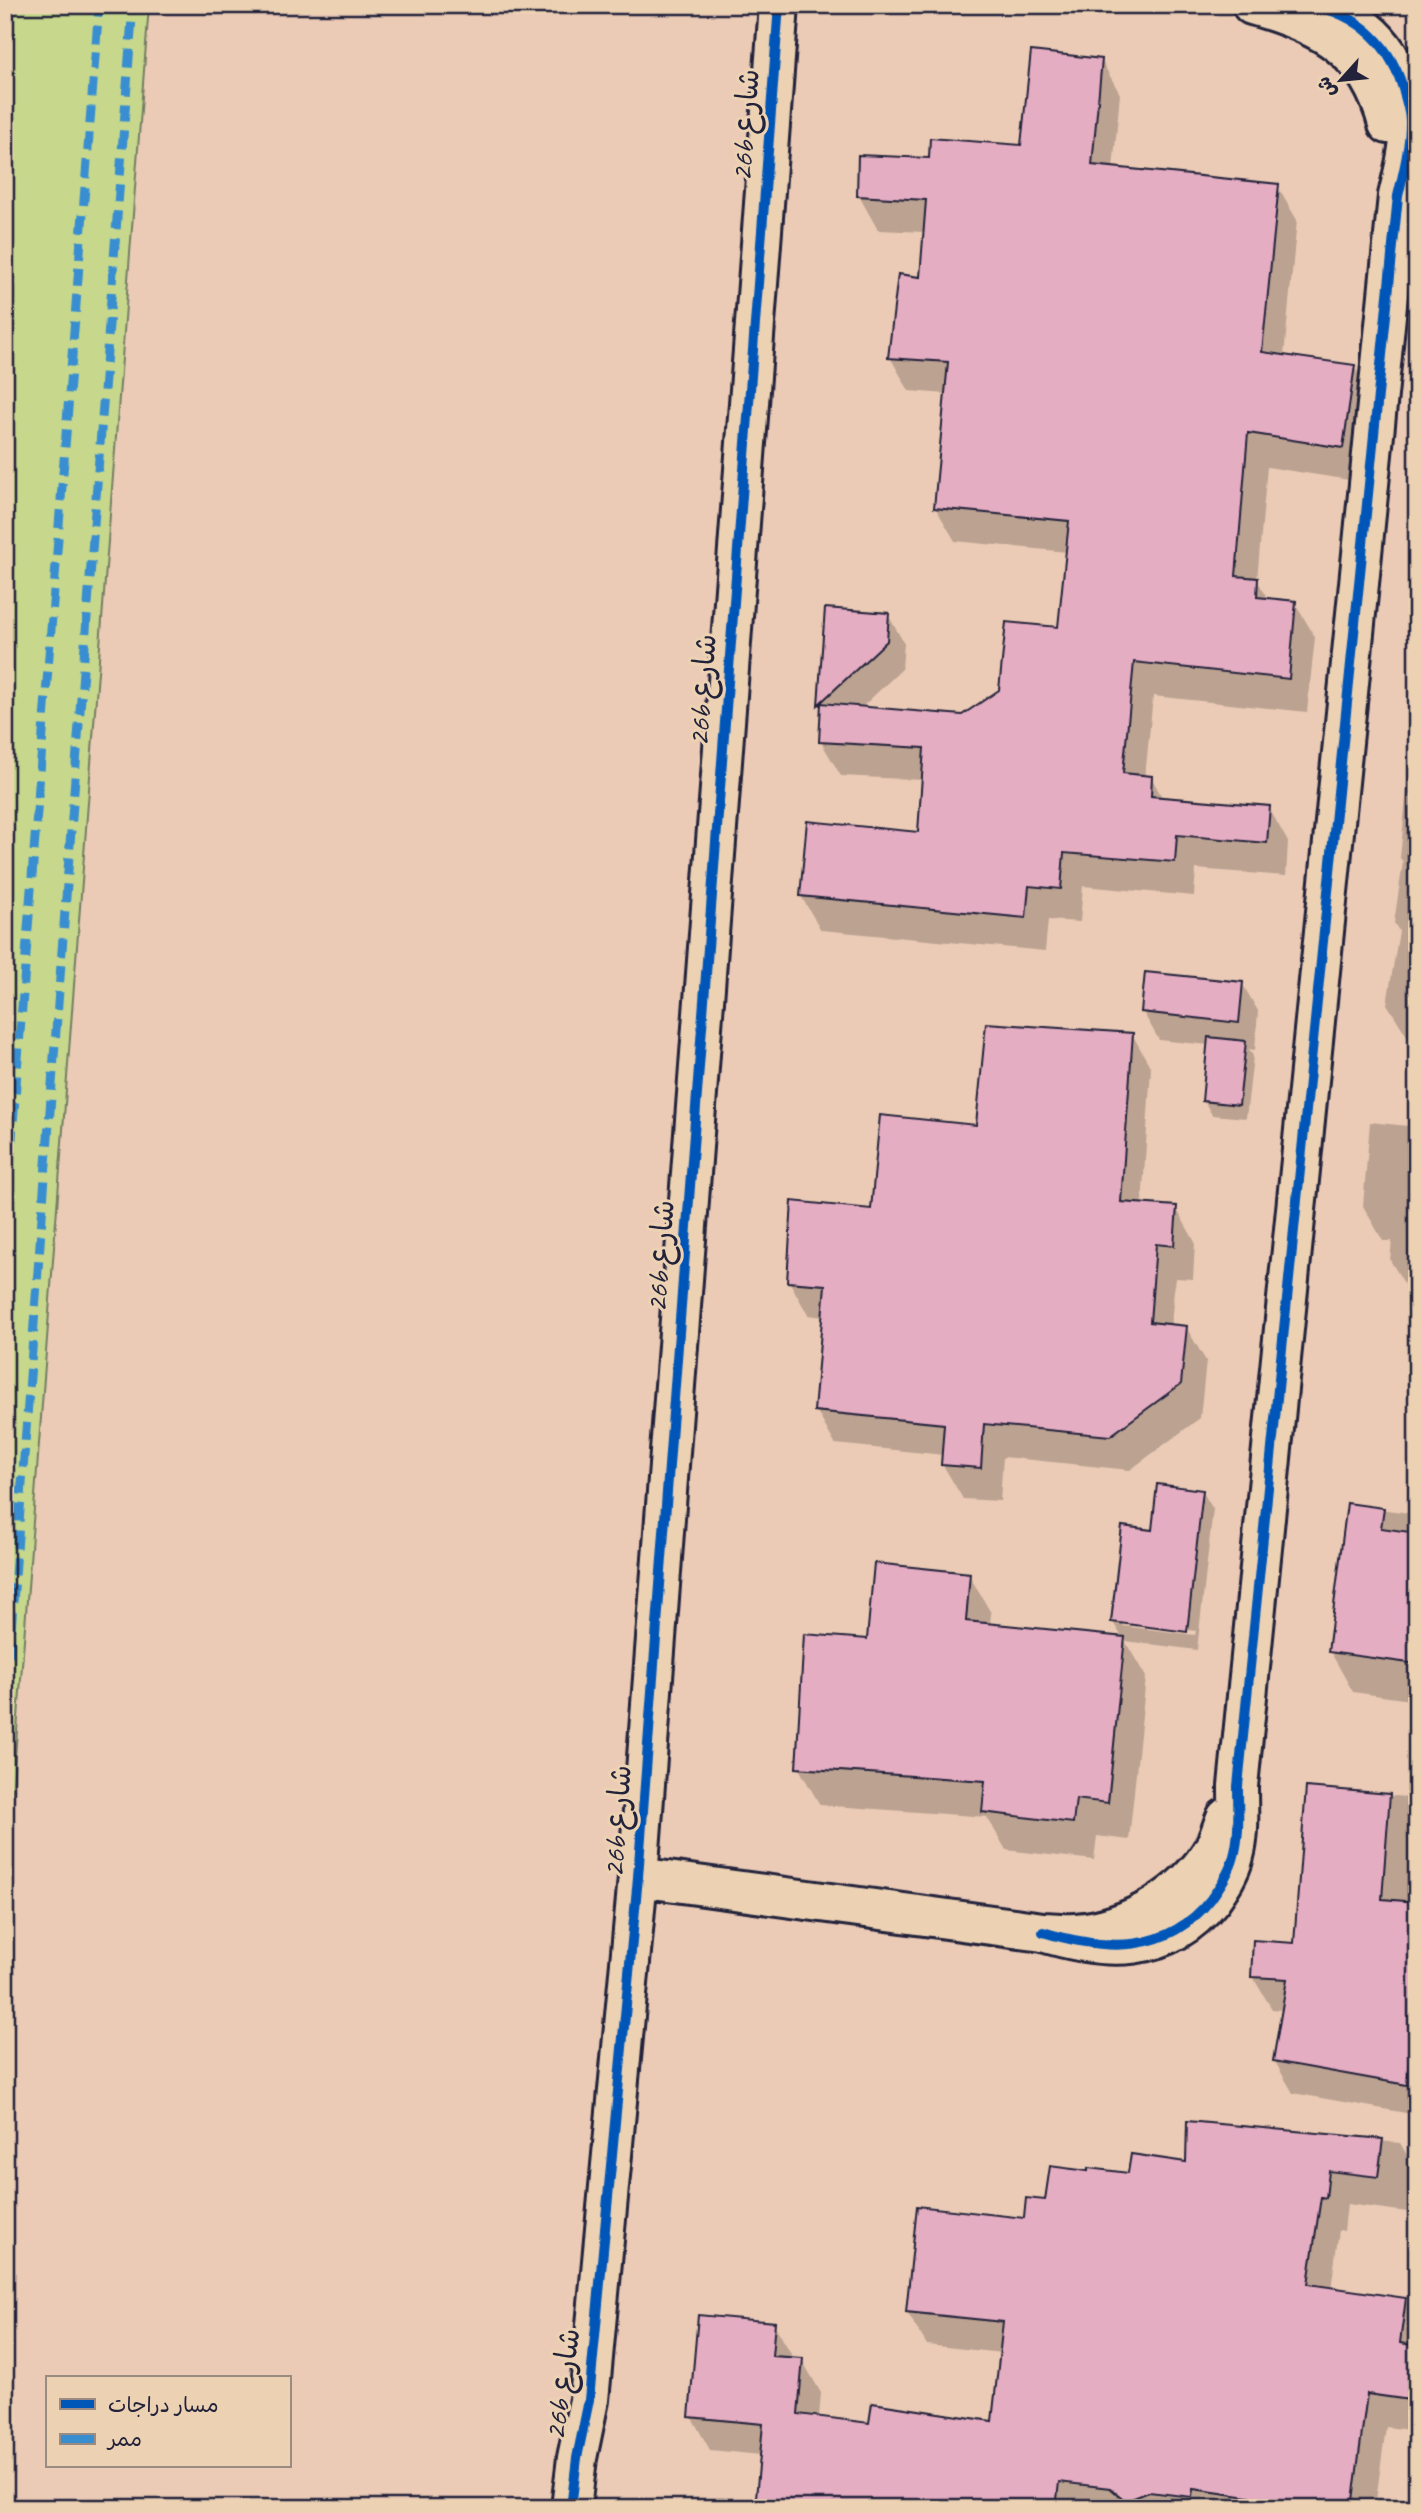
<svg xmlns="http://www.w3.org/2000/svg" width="1422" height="2513" font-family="Caveat,'Playpen Sans Arabic',sans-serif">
  <rect width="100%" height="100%" fill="#ebcbb6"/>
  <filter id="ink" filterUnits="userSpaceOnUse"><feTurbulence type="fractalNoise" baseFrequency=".0143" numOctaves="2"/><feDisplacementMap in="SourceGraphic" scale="14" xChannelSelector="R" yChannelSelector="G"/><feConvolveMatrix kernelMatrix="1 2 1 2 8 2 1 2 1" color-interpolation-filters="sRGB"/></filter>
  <g filter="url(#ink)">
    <path fill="#c7d88d" stroke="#747d64" stroke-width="2" d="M 5,5 L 149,5 L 5,1888 Z"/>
    <path fill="#0003" fill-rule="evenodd" d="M 1101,60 L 1120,94 L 1113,169 L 1277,186 L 1297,220 L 1284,356 L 1354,366 L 1373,400 L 1362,482 L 1267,467 L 1257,580 L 1269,600 L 1295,603 L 1315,637 L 1307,712 L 1153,696 L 1145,777 L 1151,777 L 1163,799 L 1269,808 L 1288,842 L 1286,876 L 1196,869 L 1194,896 L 1083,886 L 1080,922 L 1048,920 L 1045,951 L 821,930 L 801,896 L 919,834 L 924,780 L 841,776 L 821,742 L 822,709 L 820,705 L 827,610 L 888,615 L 904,643 L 902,669 L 861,708 L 963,716 L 1001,691 L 1060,629 L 1067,552 L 955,541 L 935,507 L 946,394 L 909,391 L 890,357 L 922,279 L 925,232 L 878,230 L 859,196 L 930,160 L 1023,147 Z
      M 1417,688 L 1417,1052 L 1387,1004 L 1399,931 L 1394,923 L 1403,862 L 1400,858 Z
      M 1242,983 L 1258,1011 L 1255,1050 L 1249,1049 L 1253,1056 L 1246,1118 L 1212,1115 L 1204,1101 L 1209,1045 L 1159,1040 L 1143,1012 Z
      M 1132,1034 L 1151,1068 L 1142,1205 L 1176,1208 L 1195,1242 L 1193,1279 L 1175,1278 L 1171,1326 L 1186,1327 L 1206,1361 L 1200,1418 L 1130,1470 L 1003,1457 L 1000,1501 L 963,1499 L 943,1465 L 944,1455 L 835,1444 L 816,1410 L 824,1317 L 808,1315 L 789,1281 L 873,1210 L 978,1127 Z
      M 1370,1122 L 1417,1127 L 1417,1295 L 1411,1295 L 1390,1260 L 1392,1241 L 1383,1241 L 1363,1206 Z
      M 1202,1491 L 1213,1509 L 1197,1650 L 1125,1641 L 1146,1677 L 1129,1840 L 1097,1836 L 1094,1860 L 1006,1850 L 987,1817 L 820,1805 L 798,1767 L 869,1641 L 969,1575 L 991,1613 L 990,1625 L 1123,1639 L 1113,1622 L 1153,1532 ZM 1123,1622 L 1196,1631 L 1195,1635 L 1123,1626 Z
      M 1349,1505 L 1417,1514 L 1417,1701 L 1353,1692 L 1330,1651 Z
      M 1307,1788 L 1417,1798 L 1417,2115 L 1293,2093 L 1274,2060 L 1283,2010 L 1272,2009 L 1252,1976 L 1296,1945 Z
      M 1189,2123 L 1400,2143 L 1417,2172 L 1415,2213 L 1347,2204 L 1344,2231 L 1339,2230 L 1331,2289 L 1405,2299 L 1417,2319 L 1417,2431 L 1386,2427 L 1375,2508 L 756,2508 L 761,2455 L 710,2450 L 691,2416 L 774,2324 L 793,2357 L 802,2360 L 821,2393 L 819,2418 L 871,2425 L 994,2423 L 1002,2353 L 927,2345 L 907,2312 L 1047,2202 L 1130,2175 L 1188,2164 Z"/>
    <path fill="#e5adc2" stroke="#22223b" stroke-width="2" d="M 1031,51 L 1102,59 L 1092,165 L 1279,184 L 1262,352 L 1355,365 L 1343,448 L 1248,433 L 1236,576 L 1258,578 L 1257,597 L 1296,601 L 1289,679 L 1134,662 L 1123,773 L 1152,776 L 1151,796 L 1270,806 L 1267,843 L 1177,835 L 1175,862 L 1064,853 L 1061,889 L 1029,886 L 1026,918 L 800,896 L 807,821 L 918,832 L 924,748 L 819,742 L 821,703 L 962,715 L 999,690 L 1006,622 L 1058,627 L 1069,521 L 934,508 L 948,362 L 888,358 L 898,274 L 920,277 L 926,200 L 857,196 L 858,155 L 929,158 L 930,138 L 1021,145 Z
      M 825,608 L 889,613 L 887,641 L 818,705 Z
      M 1145,972 L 1243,982 L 1239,1023 L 1141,1012 Z
      M 986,1023 L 1133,1033 L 1121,1202 L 1177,1206 L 1174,1246 L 1156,1244 L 1150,1322 L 1187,1326 L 1181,1384 L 1110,1436 L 984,1424 L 981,1468 L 941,1465 L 944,1424 L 814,1411 L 825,1285 L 787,1282 L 792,1201 L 871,1209 L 880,1115 L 976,1125 Z
      M 1208,1037 L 1246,1041 L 1239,1105 L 1202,1101 Z
      M 1157,1484 L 1203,1490 L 1187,1632 L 1111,1622 L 1122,1526 L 1152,1530 Z
      M 1347,1503 L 1384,1508 L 1381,1528 L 1417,1533 L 1417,1664 L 1328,1652 Z
      M 874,1563 L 970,1573 L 966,1621 L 1125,1637 L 1108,1803 L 1076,1799 L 1073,1823 L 982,1812 L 985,1781 L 796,1768 L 804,1634 L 867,1639 Z
      M 1306,1787 L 1390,1794 L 1382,1899 L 1417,1902 L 1417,2047 L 1411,2046 L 1407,2085 L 1273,2061 L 1287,1979 L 1251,1977 L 1253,1940 L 1294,1943 Z
      M 1187,2121 L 1383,2139 L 1378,2177 L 1329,2171 L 1326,2198 L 1321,2197 L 1308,2284 L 1406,2298 L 1400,2343 L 1417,2346 L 1417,2401 L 1367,2394 L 1352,2508 L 1323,2508 L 1193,2489 L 1192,2497 L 1149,2492 L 1126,2501 L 1110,2488 L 1059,2482 L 1056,2508 L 755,2508 L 763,2424 L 689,2417 L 698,2315 L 775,2322 L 772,2356 L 803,2358 L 798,2414 L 869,2423 L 872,2403 L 992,2421 L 1003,2322 L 906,2312 L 917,2206 L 1024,2218 L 1026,2198 L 1045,2200 L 1050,2166 L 1088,2171 L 1088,2168 L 1128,2173 L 1131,2154 L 1186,2162 Z"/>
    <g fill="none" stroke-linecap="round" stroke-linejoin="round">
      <defs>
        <path id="minor" d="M 1252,5 C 1323,25 1368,49 1388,124
          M 638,1877 L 1043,1932 C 1054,1932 1065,1934 1076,1933 C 1129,1929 1187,1895 1214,1848 C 1219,1839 1222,1827 1226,1818
          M 1043,1932 C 1105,1951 1167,1955 1211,1899 C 1220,1886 1230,1872 1234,1856 C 1240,1834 1238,1810 1238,1786 L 1398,196 C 1404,171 1410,147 1410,122 C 1410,113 1407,104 1405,96 C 1393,46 1360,14 1310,5
          M 571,2508 L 577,2458 L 589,2400 L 638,1877 L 779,5"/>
      </defs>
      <use href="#minor" stroke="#22223b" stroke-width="44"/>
      <use href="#minor" stroke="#ecd2b3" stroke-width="38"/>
      <path stroke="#398ed0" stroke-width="9" stroke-dasharray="18 9" stroke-linecap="butt" d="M 5,1228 L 99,5
        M 5,1710 L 133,5"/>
      <defs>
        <path id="cycleway" d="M 1043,1932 C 1105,1951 1167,1955 1211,1899 C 1220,1886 1230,1872 1234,1856 C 1240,1834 1238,1810 1238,1786 L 1398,196 C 1404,171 1410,147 1410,122 C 1410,113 1407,104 1405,96 C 1393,46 1360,14 1310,5
          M 571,2508 L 577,2458 L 589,2400 L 638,1877 L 779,5"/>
      </defs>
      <use href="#cycleway" stroke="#ecd2b3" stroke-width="15"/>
      <use href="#cycleway" stroke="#0057b8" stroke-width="10"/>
    </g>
  </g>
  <g text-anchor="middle" stroke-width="6" stroke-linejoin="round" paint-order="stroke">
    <g font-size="30" fill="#22223b" stroke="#ecd2b3">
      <text transform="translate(745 125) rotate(-86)" y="10">26b شارع</text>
      <text transform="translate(702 690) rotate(-86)" y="10">26b شارع</text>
      <text transform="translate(660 1256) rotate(-86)" y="10">26b شارع</text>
      <text transform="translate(617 1821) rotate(-86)" y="10">26b شارع</text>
      <text transform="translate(562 2384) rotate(-82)" y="10">26b شارع</text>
    </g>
  </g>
  <rect width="1422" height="2513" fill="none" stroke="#ecd2b3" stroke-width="28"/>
  <rect x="14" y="14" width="1394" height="2485" fill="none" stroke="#22223b" stroke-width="2.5" filter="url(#ink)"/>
  <rect x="46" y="2376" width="245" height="91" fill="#ecd2b3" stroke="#9b8c83" stroke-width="2"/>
  <rect x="60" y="2399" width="35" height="10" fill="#0057b8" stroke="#9b8c83" stroke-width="2"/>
  <text x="108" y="2412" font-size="21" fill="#22223b">مسار دراجات</text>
  <rect x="60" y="2434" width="35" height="10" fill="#398ed0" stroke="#9b8c83" stroke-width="2"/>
  <text x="108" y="2446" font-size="21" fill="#22223b">ممر</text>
  <g transform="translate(1341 80) rotate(243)" stroke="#ecd2b3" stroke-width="5" paint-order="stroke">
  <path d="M0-5L12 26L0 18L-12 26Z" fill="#22223b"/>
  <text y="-10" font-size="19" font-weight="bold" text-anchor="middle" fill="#22223b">ش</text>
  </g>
</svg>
